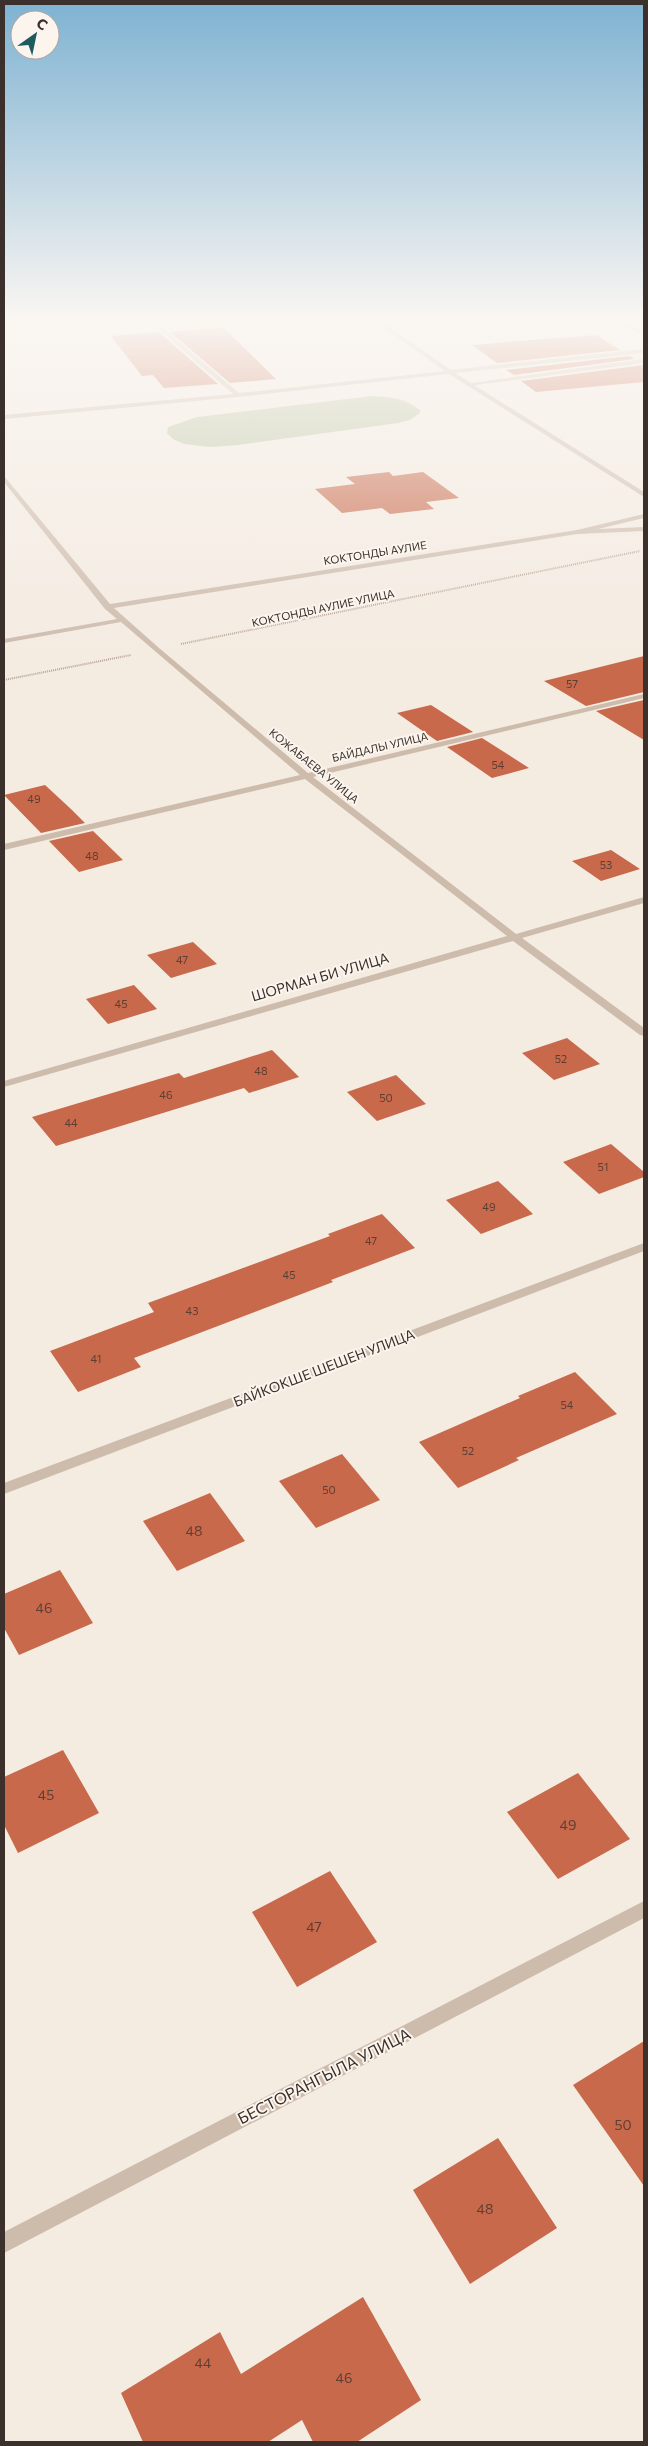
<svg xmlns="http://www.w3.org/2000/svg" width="648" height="2446" font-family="Commissioner,sans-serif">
  <rect width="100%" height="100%" fill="#f4ebe1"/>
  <path fill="#b8c4a0" d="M 372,396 C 390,397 405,398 420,410 L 420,413 L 410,420 L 398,423 L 238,445 L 210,447 L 184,444 L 173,439 L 167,433 L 168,427 L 197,417 Z"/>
  <path fill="#c8694b" d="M 224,328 L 276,379 L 230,383 L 170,332 Z
    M 159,332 L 218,384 L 164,388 L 153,375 L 142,376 L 111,336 Z
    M 596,335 L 620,350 L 497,363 L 472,345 Z
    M 630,356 L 634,359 L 514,375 L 506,370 Z
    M 644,365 L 644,382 L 536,392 L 521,381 Z
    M 389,472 L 393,476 L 423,472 L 459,498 L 426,502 L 434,509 L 390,514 L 382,508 L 342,513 L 315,489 L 355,484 L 346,477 Z
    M 644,656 L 644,692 L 586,706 L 544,681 Z
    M 644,700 L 644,740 L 596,711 Z
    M 431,705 L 473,732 L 437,741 L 397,713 Z
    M 482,738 L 529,768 L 492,778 L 447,747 Z
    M 45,785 L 72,810 L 85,823 L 41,833 L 4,795 Z
    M 93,831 L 123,860 L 79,872 L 49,841 Z
    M 611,850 L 640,869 L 601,881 L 572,861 Z
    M 193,942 L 217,964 L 171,978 L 147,955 Z
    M 134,985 L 157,1009 L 108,1024 L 86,999 Z
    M 567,1038 L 600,1064 L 554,1080 L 522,1053 Z
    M 272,1050 L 299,1077 L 249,1093 L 244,1088 L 56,1146 L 32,1117 L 179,1073 L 184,1078 Z
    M 396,1075 L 426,1104 L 377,1121 L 347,1092 Z
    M 611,1144 L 644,1172 L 644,1177 L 599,1194 L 563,1162 Z
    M 498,1181 L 533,1214 L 481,1234 L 446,1200 Z
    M 382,1214 L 415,1248 L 331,1280 L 333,1282 L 134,1358 L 141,1367 L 78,1392 L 50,1351 L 154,1312 L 148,1303 L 330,1236 L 328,1234 Z
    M 575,1372 L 617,1414 L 516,1458 L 519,1460 L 458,1488 L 419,1442 L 520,1398 L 518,1396 Z
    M 342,1454 L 380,1500 L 316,1528 L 279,1481 Z
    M 210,1493 L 245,1541 L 177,1571 L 143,1521 Z
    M 60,1570 L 93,1623 L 19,1655 L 4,1628 L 4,1594 Z
    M 63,1750 L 99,1813 L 18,1853 L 4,1825 L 4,1777 Z
    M 578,1773 L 630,1839 L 558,1879 L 507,1812 Z
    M 330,1871 L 377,1942 L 297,1987 L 252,1912 Z
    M 644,2041 L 644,2186 L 573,2085 Z
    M 498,2138 L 557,2228 L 470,2284 L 413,2190 Z
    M 363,2297 L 421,2400 L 357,2442 L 313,2442 L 302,2420 L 268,2442 L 143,2442 L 121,2393 L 220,2332 L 241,2374 Z"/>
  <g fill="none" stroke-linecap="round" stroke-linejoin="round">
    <path stroke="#b9a596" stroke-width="2" stroke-dasharray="1 1" stroke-linecap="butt" d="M 181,644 L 640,551
      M 4,680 L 131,655"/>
    <path fill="#cdbbac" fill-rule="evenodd" d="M 644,359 L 644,363 L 468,386 L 465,384 Z
      M 644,527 L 644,531 L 577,534 L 574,532 L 577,530 Z"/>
    <path fill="#cdbbac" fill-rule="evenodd" d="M 148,320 L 154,320 L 239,393 L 445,371 L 373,320 L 379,320 L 451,370 L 644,349 L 644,353 L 455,373 L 644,492 L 644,497 L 449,374 L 238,397 L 4,419 L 4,415 L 233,394 Z
      M 613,320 L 620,320 L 644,333 L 644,336 Z
      M 4,476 L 110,604 L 577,530 L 644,514 L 644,518 L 577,534 L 114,608 L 159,648 L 308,773 L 644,694 L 644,698 L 313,777 L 516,934 L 644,897 L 644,903 L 522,938 L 644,1028 L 644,1036 L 640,1035 L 513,941 L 4,1087 L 4,1081 L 507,936 L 305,779 L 4,850 L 4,844 L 300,775 L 121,622 L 4,643 L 4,639 L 117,619 L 105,609 L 4,482 Z
      M 644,1243 L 644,1251 L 4,1494 L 4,1483 Z
      M 644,1901 L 644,1918 L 4,2253 L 4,2232 Z"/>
  </g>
  <linearGradient id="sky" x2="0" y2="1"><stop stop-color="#7eb2d2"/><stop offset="0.48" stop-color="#faf6f2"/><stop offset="1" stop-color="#faf6f2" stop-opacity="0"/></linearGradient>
  <rect width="648" height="663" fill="url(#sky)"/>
  <g text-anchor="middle" stroke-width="4" stroke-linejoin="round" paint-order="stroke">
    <g font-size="11" fill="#3b302b" stroke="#fbf5ee">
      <text transform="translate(375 553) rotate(-9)" y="4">КОКТОНДЫ АУЛИЕ</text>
      <text transform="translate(323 608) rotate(-12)" y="4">КОКТОНДЫ АУЛИЕ УЛИЦА</text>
      <text transform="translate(380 747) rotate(-13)" y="4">БАЙДАЛЫ УЛИЦА</text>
      <text transform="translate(314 766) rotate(39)" y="4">КОЖАБАЕВА УЛИЦА</text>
    </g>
    <g font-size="11" fill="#5e3e33">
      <text x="572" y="688">57</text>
      <text x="498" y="769">54</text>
      <text x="34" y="803">49</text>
      <text x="92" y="860">48</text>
      <text x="606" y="869">53</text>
      <text x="182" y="964">47</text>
      <text x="121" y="1008">45</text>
      <text x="561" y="1063">52</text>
      <text x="261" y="1075">48</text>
      <text x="166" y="1099">46</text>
      <text x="386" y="1102">50</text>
      <text x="71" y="1127">44</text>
      <text x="603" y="1171">51</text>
      <text x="489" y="1211">49</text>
      <text x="371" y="1245">47</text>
      <text x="289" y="1279">45</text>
      <text x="192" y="1315">43</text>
      <text x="96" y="1363">41</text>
      <text x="567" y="1409">54</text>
      <text x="468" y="1455">52</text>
      <text x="329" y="1494">50</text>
    </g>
    <g font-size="14" fill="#3b302b" stroke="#fbf5ee">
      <text transform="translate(320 977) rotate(-16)" y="5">ШОРМАН БИ УЛИЦА</text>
      <text transform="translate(324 1368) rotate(-21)" y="5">БАЙКОКШЕ ШЕШЕН УЛИЦА</text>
    </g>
    <g font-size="14" fill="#5e3e33">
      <text x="194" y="1536">48</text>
      <text x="44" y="1613">46</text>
      <text x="46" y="1800">45</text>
      <text x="568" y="1830">49</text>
      <text x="314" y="1932">47</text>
      <text x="623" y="2130">50</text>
      <text x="485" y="2214">48</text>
      <text x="203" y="2368">44</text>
      <text x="344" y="2383">46</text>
    </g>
    <g font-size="16" fill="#3b302b" stroke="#fbf5ee">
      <text transform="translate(324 2076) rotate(-27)" y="6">БЕСТОРАНГЫЛА УЛИЦА</text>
    </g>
  </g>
  <rect width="648" height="2446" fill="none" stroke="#3b302b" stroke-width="10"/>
  <g transform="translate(35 35) rotate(33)"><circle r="24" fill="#fbf5ee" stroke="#aea6a0"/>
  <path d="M0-4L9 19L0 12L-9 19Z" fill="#1f5a5e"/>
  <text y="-8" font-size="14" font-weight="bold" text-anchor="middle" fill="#3b302b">С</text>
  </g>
</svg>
